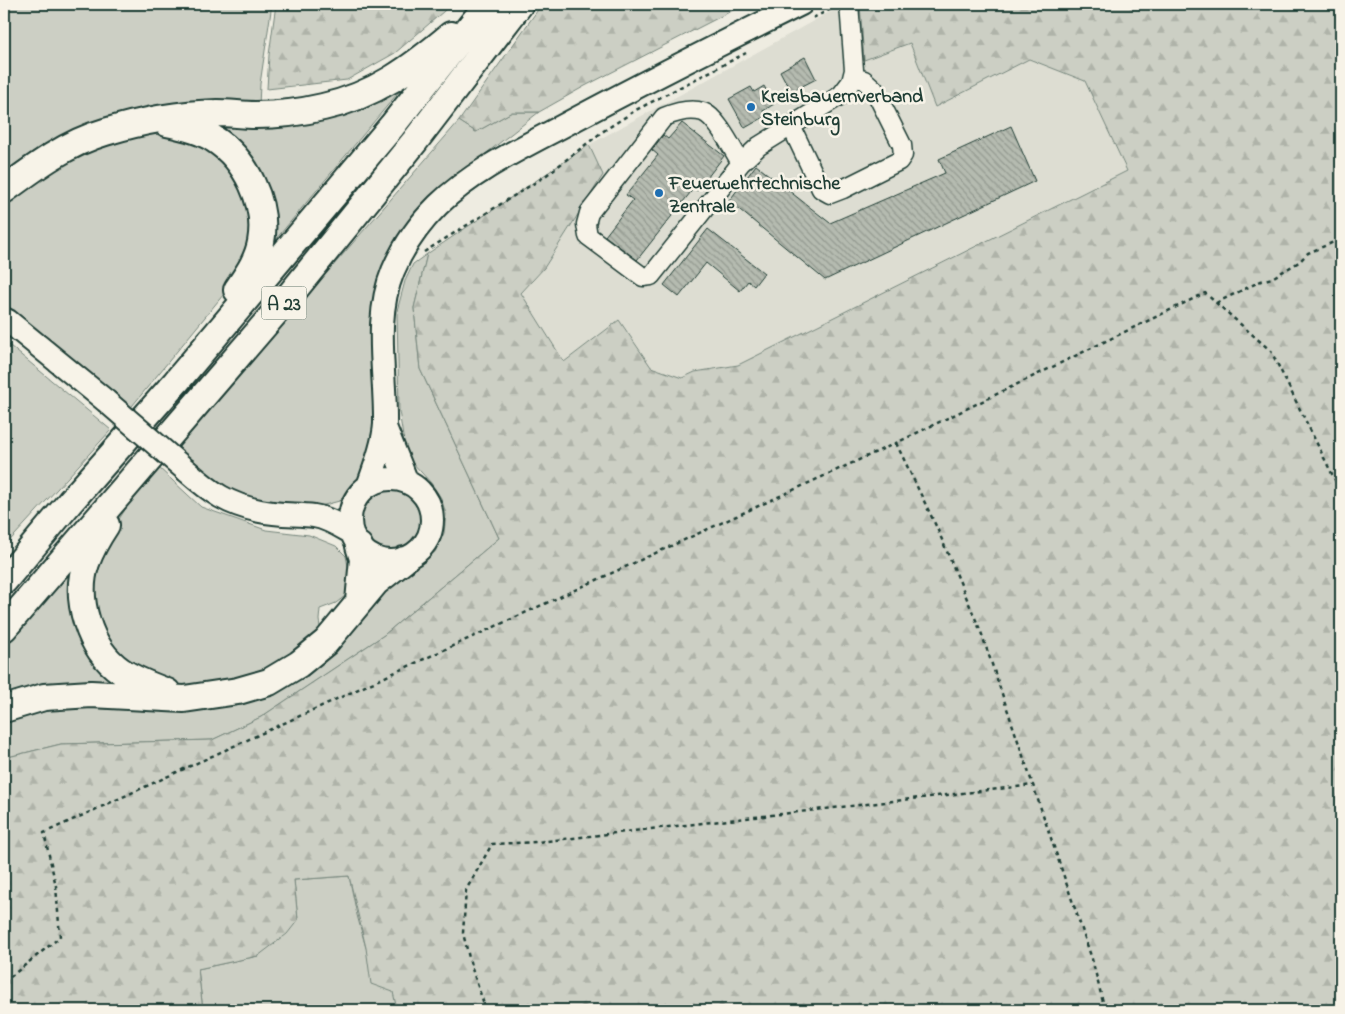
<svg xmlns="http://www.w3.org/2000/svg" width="1345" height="1014" font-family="'Indie Flower',sans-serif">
  <defs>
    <pattern id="forest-firs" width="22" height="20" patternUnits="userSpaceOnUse" patternTransform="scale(1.25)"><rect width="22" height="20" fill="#cccfc4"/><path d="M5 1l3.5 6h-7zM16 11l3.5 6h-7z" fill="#afb3a9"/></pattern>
    <pattern id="building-back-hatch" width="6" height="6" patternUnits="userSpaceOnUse" patternTransform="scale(1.25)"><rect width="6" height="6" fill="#b5bbb0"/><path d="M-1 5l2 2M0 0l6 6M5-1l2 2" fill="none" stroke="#939990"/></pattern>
  </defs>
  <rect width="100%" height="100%" fill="#eeece1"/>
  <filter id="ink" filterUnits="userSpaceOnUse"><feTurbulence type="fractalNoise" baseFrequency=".02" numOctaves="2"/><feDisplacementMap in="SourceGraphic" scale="10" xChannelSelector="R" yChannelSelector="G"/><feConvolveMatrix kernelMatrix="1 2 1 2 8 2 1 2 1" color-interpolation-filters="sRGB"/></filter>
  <g filter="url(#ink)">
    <path fill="#ddddd2" d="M 844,4 L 860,4 L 864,60 L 910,43 L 935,107 L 1029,59 L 1085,81 L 1127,171 L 738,365 L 695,372 L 682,378 L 651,367 L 619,320 L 564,362 L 521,293 L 544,268 L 603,175 L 589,145 Z"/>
    <path fill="#cccfc4" stroke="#76867c" d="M 4,4 L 272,4 L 260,84 L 259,106 C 234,104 207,101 182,102 C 127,105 44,136 4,174 Z
      M 412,76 L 266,251 L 270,215 L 188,122 Z
      M 512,112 L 539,112 L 479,159 L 431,201 L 375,295 L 370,327 L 375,425 L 363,481 L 347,499 L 313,508 L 261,504 L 217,485 L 177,445 L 459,121 L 476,132 Z
      M 150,129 L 224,153 L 255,215 L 246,267 L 128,411 L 11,310 L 4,299 L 4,206 L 6,202 L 94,144 Z
      M 427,254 L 414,308 L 420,369 L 499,538 L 384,635 L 261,717 L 212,740 L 61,744 L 4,758 L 4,715 L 18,710 L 243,699 L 378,592 L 435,552 L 444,533 L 446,514 L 441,498 L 431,483 L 411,461 L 404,443 L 399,411 L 397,311 L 405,281 L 413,264 Z
      M 4,341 L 111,430 L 4,547 Z
      M 158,467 L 201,507 L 266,530 L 309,535 L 336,546 L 346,556 L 349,571 L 349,593 L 336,603 L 320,609 L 319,620 L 321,634 L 270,671 L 210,686 L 185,686 L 155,681 L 128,667 L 98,630 L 91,578 L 105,541 L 128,505 Z
      M359 519a31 31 0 1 1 62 0a31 31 0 1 1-62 0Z
      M 71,566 L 77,599 L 139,688 L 4,702 L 4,648 Z
      M 349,876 L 357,915 L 366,948 L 394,992 L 397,1010 L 203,1010 L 198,969 L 258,956 L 298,920 L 294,880 Z"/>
    <path fill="url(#forest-firs)" stroke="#76867c" d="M 276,4 L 450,4 L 444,11 L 395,53 L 347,80 L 267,89 L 269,55 Z
      M 542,4 L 745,4 L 585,86 L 539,112 L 512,112 L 476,132 L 459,121 Z
      M 860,4 L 1341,4 L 1341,1010 L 397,1010 L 393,992 L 371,984 L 366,948 L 349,876 L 294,880 L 298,920 L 287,934 L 258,956 L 198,969 L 203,1010 L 4,1010 L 4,758 L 61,744 L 212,740 L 261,717 L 384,635 L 499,538 L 420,369 L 414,308 L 427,254 L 589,145 L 603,175 L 544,268 L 521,293 L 564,362 L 619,320 L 651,367 L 682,378 L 695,372 L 738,365 L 1127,171 L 1085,81 L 1029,59 L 935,107 L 910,43 L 864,60 Z"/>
    <path fill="url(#building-back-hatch)" stroke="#1f3d34" d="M 805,57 L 816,79 L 791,92 L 780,71 Z
      M 764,86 L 774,104 L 763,111 L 766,116 L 745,128 L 729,99 L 751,87 L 754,92 Z
      M 682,123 L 724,156 L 697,191 L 694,188 L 637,260 L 605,236 L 633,200 L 626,195 L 658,155 L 652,150 L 663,135 L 668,139 Z
      M 1011,126 L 1035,181 L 825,280 L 729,201 L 756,165 L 830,223 L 945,173 L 939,159 Z
      M 708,229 L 764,273 L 754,286 L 748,281 L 740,291 L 706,263 L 679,297 L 664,285 Z"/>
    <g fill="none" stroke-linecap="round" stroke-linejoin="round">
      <defs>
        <path id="minor" d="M 791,126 L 821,189 L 830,194 L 843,189 L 899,161 L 903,155 L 902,145 L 874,89 L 864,80 L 853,77
          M 741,163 C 733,150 717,117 703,112 C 690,108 676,112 664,117 L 589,213 L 586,224 L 588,236 L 643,277 L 651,276 L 741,163 L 759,146 L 841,95 L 851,82 L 854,70 L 849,4"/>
        <path id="major" d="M 4,319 L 8,321 L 106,401
          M 385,427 L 407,482
          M 187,471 C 212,493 227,504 260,511 C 278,515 296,514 314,516 C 328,518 340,526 352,533
          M350 520a41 41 0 1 1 82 0a41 41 0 1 1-82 0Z
          M 368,486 C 374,470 384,442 385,424 C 386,374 373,319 393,271 C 403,247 420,223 438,205 C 475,169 526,146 572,121 C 647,81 724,42 801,4"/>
        <path id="highway" d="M 167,123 C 182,126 201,130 214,139 C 246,159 268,204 261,242 C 258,260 247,275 237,290
          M 4,190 C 35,167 67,143 105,132 C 141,121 180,114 217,113 C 230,113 243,115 255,115 C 277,115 302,112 323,107 C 374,96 412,68 451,35
          M 106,525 C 98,537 91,549 86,563 C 74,599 89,649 121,671 C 135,680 151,686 167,692
          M 359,546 L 363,559 L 359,601
          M 4,581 L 70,502 L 176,382 L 392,126 L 488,4
          M 4,628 L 286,300 L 415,141 L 520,4
          M 4,709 L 44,697 L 91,694 L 184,699 L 238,691 L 269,682 L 299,664 L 326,642 L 376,582 L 404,560"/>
      </defs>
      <use href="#minor" stroke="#1f3d34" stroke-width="21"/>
      <use href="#major" stroke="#1f3d34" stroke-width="26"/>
      <use href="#highway" stroke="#1f3d34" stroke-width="30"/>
      <path stroke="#1f3d34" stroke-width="2.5" stroke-dasharray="4 4" stroke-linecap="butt" d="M 813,18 L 835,7
        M 424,252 L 544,177 L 602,132 L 636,110 L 746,53
        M 1216,303 L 1261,281 L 1272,278 L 1299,262 L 1308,253 L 1341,239
        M 896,443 L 937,528 L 981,632 L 1092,959 L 1105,1010
        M 423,558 C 450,538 446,501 424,478
        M 4,982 L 60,937 L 56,886 L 44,833 L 896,443 L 1205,293 L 1271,351 L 1341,492
        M 486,1010 L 471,966 L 463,933 L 466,890 L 492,844 L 538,842 L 1033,785"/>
      <use href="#minor" stroke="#f7f3e8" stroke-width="18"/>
      <use href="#major" stroke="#f7f3e8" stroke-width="22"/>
      <use href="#highway" stroke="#f7f3e8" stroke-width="26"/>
      <defs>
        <path id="major-bridge" d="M 106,401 L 187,471"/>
      </defs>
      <use href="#major-bridge" stroke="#1f3d34" stroke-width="26" stroke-linecap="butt"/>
      <use href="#major-bridge" stroke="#f7f3e8" stroke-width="22"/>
    </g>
  </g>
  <g fill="#1f6fb2" stroke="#f7f3e8" stroke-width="2">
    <circle cx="751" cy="107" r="5"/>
    <circle cx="659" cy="193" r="5"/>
  </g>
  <g text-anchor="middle" stroke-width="5" stroke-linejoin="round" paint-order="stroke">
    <rect fill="#f7f3e8" stroke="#60746a" stroke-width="1" x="261.5" y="286.5" width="45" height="33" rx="4"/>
    <g font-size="19" font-weight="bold" fill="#1f3d34">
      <text x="284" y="310">A 23</text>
    </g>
    <g font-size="20" font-weight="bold" fill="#1f3d34" stroke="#f7f3e8" text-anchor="start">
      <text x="761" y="102">Kreisbauernverband<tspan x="761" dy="23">Steinburg</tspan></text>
      <text x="669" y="189">Feuerwehrtechnische<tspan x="669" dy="23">Zentrale</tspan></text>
    </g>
  </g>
  <rect width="1345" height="1014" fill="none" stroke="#f7f3e8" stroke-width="20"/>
  <rect x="10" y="10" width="1325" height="994" fill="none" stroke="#1f3d34" stroke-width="2" filter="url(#ink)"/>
</svg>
